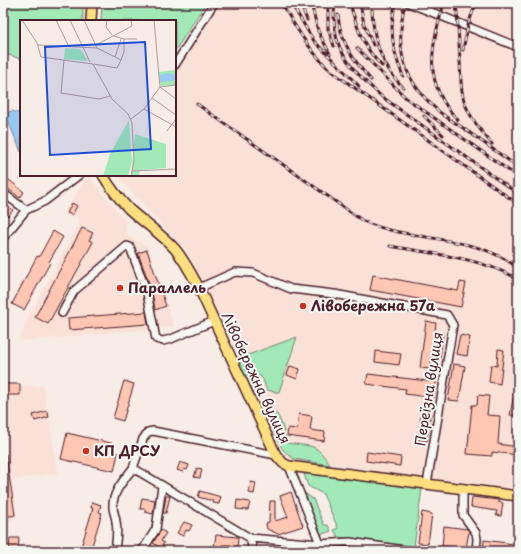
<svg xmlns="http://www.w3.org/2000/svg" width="521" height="554" font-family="'Playpen Sans',sans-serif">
  <rect width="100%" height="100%" fill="#f8ece6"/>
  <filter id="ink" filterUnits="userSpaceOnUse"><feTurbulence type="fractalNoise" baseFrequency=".025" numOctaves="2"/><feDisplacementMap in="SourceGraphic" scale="8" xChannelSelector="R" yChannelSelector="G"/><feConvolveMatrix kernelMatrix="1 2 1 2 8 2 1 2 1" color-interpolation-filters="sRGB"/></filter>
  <g filter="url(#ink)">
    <path fill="#fae1d7" d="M 210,3 L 518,3 L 518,492 L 289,461 L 189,254 L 116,175 L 175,175 L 175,58 Z
      M 88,175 L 126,222 L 125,235 L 131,237 L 147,247 L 174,327 L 19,341 L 29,316 L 79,223 L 77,216 L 63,215 Z
      M 3,386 L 43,386 L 58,473 L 12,480 L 17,516 L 3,527 Z"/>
    <path fill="#a1e9b7" stroke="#768471" d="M 3,3 L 83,3 L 83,21 L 21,21 L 21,59 L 3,53 Z
      M 102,3 L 206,3 L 175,51 L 175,21 L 101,21 Z
      M 297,337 L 279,392 L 275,392 L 267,390 C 264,385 264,375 257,375 L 256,378 L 258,388 L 252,388 L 249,384 L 237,359 Z
      M 264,406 C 280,407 283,430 287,443 C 313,447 315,442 330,465 L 294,459 L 283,450 L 262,407 Z
      M 303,471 L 422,488 L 414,547 L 373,541 L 338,537 L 334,530 L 338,528 L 323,494 L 308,486 Z
      M 302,491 L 313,499 L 324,525 L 328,525 L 331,531 L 320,535 Z"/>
    <path fill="#97c9f3" stroke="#7885a3" d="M 12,111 L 21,114 L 21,152 L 6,116 L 9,112 Z"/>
    <path fill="#ffc6b4" stroke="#4a1f2b" d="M 3,175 L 24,192 L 20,198 L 3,185 Z
      M 72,203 L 77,206 L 72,215 L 67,213 Z
      M 7,206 L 13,210 L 8,216 L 3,212 Z
      M 82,228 L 93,233 L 89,240 L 93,242 L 48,324 L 35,317 Z
      M 53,231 L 63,237 L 49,262 L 50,263 L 24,310 L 12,304 L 37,256 L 39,257 Z
      M 147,250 L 166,306 L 155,310 L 152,291 L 138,253 Z
      M 373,275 L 458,291 L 460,282 L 466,283 L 461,307 L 370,290 Z
      M 146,312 L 148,324 L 69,330 L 68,318 Z
      M 426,321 L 436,323 L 435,332 L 443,333 L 440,358 L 432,357 L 430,369 L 420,368 Z
      M 460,335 L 470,337 L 467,356 L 456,354 Z
      M 498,349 L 504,350 L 500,384 L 489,382 L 491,365 L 497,366 Z
      M 376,351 L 401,354 L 399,365 L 375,362 Z
      M 454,364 L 465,366 L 459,401 L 448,400 Z
      M 290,366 L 300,369 L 297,379 L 287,375 Z
      M 368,374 L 436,382 L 434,398 L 405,394 L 406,389 L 366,384 Z
      M 124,381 L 134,384 L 123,421 L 113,418 Z
      M 516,382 L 518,382 L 518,416 L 510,415 Z
      M 3,384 L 20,384 L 20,395 L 3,395 Z
      M 478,395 L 489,396 L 487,415 L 500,416 L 498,444 L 518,447 L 518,455 L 492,452 L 492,456 L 467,454 L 472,405 L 477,405 Z
      M 422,408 L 431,409 L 427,441 L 418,440 Z
      M 47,411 L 49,417 L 35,421 L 33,415 Z
      M 299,414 L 312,416 L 310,430 L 325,432 L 324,441 L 287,436 L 288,428 L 297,429 Z
      M 67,433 L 115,444 L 114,452 L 118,453 L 114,471 L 61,459 Z
      M 367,452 L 401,457 L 400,466 L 366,461 Z
      M 3,454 L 6,454 L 15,515 L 5,517 L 3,504 Z
      M 180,462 L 189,465 L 187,470 L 184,469 L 183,472 L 177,470 Z
      M 197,468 L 202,469 L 200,478 L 194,477 Z
      M 251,482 L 256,483 L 254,494 L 249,493 Z
      M 200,491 L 221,497 L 219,504 L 213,503 L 213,501 L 198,497 Z
      M 291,492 L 303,526 L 278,534 L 267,529 L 266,523 L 269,522 L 270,501 L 275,501 L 275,521 L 288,517 L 280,496 Z
      M 166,496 L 170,496 L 166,513 L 163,513 Z
      M 472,497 L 499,500 L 498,502 L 503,503 L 501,516 L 496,515 L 497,511 L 471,507 Z
      M 142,498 L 155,500 L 153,514 L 145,512 L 145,509 L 140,509 Z
      M 237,500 L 250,502 L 248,510 L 236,509 Z
      M 92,502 L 101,505 L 99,512 L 102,513 L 91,549 L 81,547 L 93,508 L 91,508 Z
      M 422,512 L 432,514 L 428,544 L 418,543 Z
      M 184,522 L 192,525 L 189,531 L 186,530 L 183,536 L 177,533 Z
      M 444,526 L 467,529 L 469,531 L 466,549 L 442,546 Z
      M 161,530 L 166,533 L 161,541 L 164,543 L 161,548 L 153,543 Z
      M 216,535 L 238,537 L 237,549 L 231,549 L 231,545 L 222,545 L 222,548 L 214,547 Z
      M 10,538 L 19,538 L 18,551 L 9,551 Z
      M 484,540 L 514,544 L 513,551 L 483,551 Z"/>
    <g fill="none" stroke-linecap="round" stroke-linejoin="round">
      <defs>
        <path id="minor" d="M 409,3 L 518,47
          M 175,65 L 214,3
          M 3,193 L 26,210
          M 3,238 L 26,210 L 45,201 L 79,175
          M 199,288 L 235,272 L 253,273 L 291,289 L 334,294 L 447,315 L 453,325 L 427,484
          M 62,313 L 74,291 L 127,246 L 130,247 L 147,293 L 156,339 L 163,341 L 171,339 L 214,321
          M 289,466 L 323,551
          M 463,488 L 463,515 L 476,533 L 477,539 L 476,551
          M 250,538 L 320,544 L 350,542 L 411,551
          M 115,551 C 116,542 118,532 116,522 C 116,517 113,512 113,507 C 112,492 125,479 133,468
          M 142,551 L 156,529 L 162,486
          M 253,551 L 250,538 L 133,468 L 143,439 L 148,432 L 153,431 L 276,455"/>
        <path id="major" d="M 91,21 L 92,3
          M 103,175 C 110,187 119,199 129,209 C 144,223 162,234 175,249 C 185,261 192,275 199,288 L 276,455 L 283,463 L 289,466 L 518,496"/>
      </defs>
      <use href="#minor" stroke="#4a1f2b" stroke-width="10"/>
      <use href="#major" stroke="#4a1f2b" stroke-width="12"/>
      <use href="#minor" stroke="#f6f6f2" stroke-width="7"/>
      <use href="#major" stroke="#fddf80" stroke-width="9"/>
      <defs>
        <path id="rail" d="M 281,3 C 296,27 310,52 331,71 L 518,204
          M 291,3 L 314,41 L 359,86
          M 300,3 L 307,20
          M 311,3 L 318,31 L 330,54
          M 328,3 L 328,29 L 334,46
          M 335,3 C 329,49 350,67 381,96 L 518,194
          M 350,3 C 356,26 364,49 382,66
          M 360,3 L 364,24 L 373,45
          M 396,3 C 388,28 393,53 403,76
          M 405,3 C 395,47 401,77 435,108 C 443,116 454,122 463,128 C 481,141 500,154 518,167
          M 444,3 C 431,48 422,83 458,120
          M 456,3 C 458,22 459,42 460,61 C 461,74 460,88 464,101 C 470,118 481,131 492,144
          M 372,10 C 373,39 382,67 403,87
          M 338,15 C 340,42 354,61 371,80
          M 357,48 L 406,98 L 518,177
          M 463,50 L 468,25 L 476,3
          M 197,104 L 363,221 C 412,243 474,233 518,268
          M 424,116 L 443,135
          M 390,246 C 433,254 479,257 518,279"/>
      </defs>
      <use href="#rail" stroke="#4a1f2b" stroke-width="3"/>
      <use href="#rail" stroke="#f6f6f2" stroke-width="1.5" stroke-dasharray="4.5" stroke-linecap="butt"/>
    </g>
  </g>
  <g fill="#c8321e" stroke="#f6f6f2" stroke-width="1.5">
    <circle cx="120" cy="288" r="4"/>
    <circle cx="303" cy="306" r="4"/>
    <circle cx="86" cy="451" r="4"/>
  </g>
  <g text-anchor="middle" stroke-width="4" stroke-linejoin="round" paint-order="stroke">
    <g font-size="14" font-weight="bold" fill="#4a1f2b" stroke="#f6f6f2" text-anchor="start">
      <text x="128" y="293">Параллель</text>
      <text x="311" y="311">Лівобережна 57а</text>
      <text x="94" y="456">КП ДРСУ</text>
    </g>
    <g font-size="14" fill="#4a1f2b" stroke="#f6f6f2">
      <text transform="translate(256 378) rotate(65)" y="5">Лівобережна вулиця</text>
      <text transform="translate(429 389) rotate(-81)" y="5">Переїзна вулиця</text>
    </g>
  </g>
  <g transform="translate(20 20)">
    <rect width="156" height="156" fill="#f8ece6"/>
    <path d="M 45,28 L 60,29 L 68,41 L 44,39 ZM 156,50 L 156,65 L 141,66 L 138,52 ZM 109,100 L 112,142 L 108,156 L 83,156 L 90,134 ZM 115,114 L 146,124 L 146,148 L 120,150 L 119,156 L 111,156 Z" fill="#a1e9b7"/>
    <path d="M 147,53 L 156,55 L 156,60 L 140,62 L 140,55 Z" fill="#97c9f3"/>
    <path fill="none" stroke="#b29a9b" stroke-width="1" d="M 2,0 L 17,23 L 21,37 L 73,44 L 92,79 L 108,94 L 112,103 L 114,142 L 111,156M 36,0 L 49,27M 50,0 L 70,42M 64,0 L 77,28 L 101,40 L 97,48 L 74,44M 87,0 L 86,7 L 92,15M 96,0 L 111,0M 134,0 L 140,67 L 156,79M 94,16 L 104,19 L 117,19M 18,25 L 77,28M 76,25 L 112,6 L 111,0M 95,37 L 101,19M 44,40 L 41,73 L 79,79 L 90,76M 101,40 L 104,32 L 104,19M 132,78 L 156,95M 124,89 L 156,107M 111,99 L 124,89 L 140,67 L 156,65M 147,111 L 156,99M 112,151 L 156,149"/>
    <path fill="#1d4ed8" fill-opacity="0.15" stroke="#1d4ed8" stroke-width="2" d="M 125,22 L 131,129 L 30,135 L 25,27 Z"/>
    <rect width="156" height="156" fill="none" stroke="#4a1f2b" stroke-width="2"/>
  </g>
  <rect width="521" height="554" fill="none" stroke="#f6f6f2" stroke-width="16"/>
  <rect x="8" y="8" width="505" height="538" fill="none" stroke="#4a1f2b" stroke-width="1.5" filter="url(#ink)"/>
</svg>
